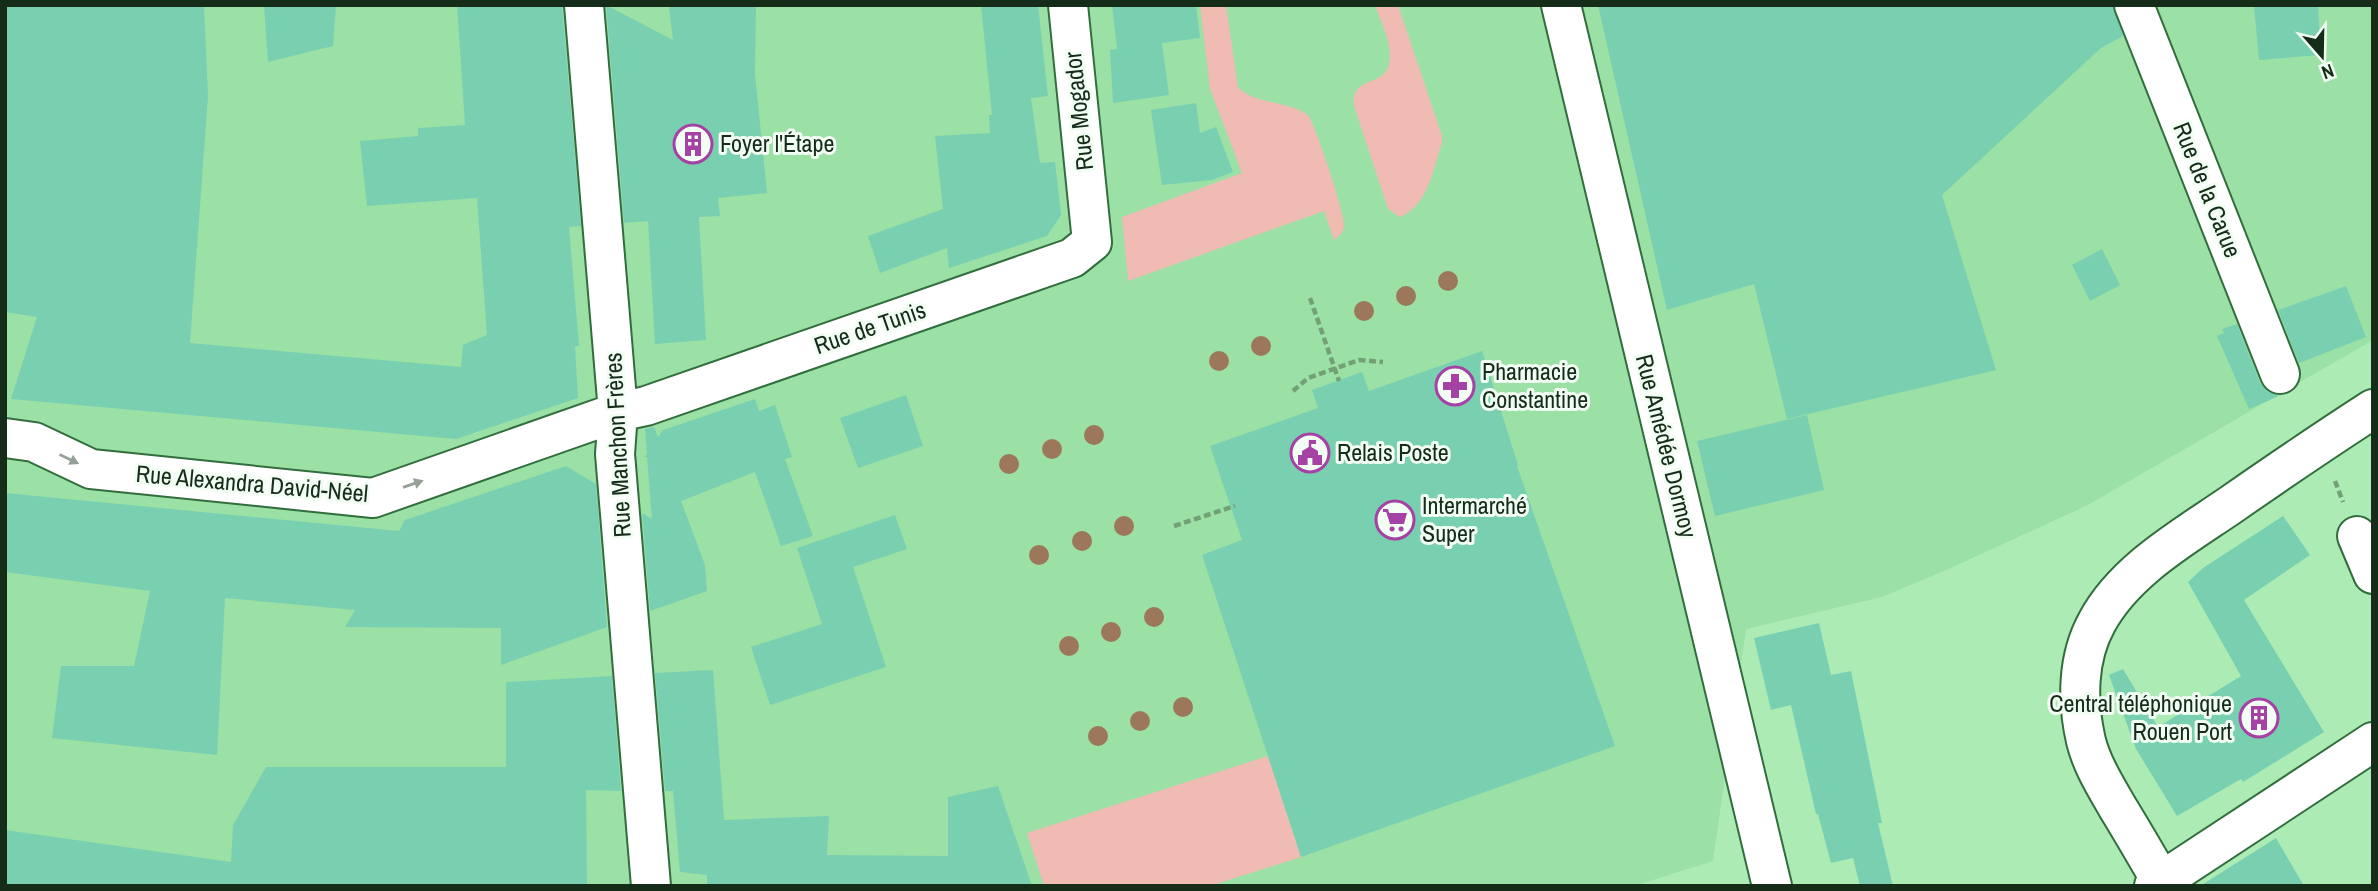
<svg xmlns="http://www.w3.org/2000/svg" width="2378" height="891" font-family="'Archivo Narrow',sans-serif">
  <rect width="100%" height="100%" fill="#adebb5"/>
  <path fill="#9be0a5" d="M 5,5 L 2373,5 L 2373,340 L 2088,505 L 1953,567 L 1882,597 L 1746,629 L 1713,861 L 1634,886 L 5,886 Z"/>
  <path fill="#efbbb3" d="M 1200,5 L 1226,5 L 1238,87 C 1252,104 1289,101 1308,115 C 1316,127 1346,216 1344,227 C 1343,233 1339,236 1334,240 L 1324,211 L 1128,281 L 1122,217 L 1242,173 L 1210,89 Z
    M 1375,5 L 1398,5 L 1442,136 L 1442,143 C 1433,169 1428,206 1400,217 L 1388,209 L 1354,106 C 1350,75 1384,88 1389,64 C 1393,44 1381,23 1375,5 Z
    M 1268,756 L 1301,857 L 1210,886 L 1044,886 L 1027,833 Z"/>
  <path fill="#79d0b0" d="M 5,5 L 204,5 L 208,96 L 190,343 L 461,367 L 463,345 L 487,335 L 477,198 L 367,206 L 360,141 L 418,136 L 418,128 L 465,125 L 457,5 L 562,5 L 581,226 L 569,227 L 579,346 L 575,346 L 578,398 L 456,439 L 11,399 L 37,317 L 5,312 Z
    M 264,5 L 336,5 L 333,46 L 268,62 Z
    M 606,5 L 673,40 L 669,7 L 756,5 L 755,74 L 767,193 L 718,198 L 720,216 L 699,217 L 706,340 L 655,344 L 648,221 L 624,223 Z
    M 981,5 L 1038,5 L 1048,96 L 1031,98 L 1040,163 L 1055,162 L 1061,215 L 1047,236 L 949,268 L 947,248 L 880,273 L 868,236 L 943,209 L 935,136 L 990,133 L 989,115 L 992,115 Z
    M 1112,5 L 1196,5 L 1200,38 L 1162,43 L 1169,95 L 1113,103 L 1110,50 L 1117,49 Z
    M 1598,5 L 2113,5 L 2123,36 L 2101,48 L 1942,195 L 1996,370 L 1787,419 L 1754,284 L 1667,310 Z
    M 2254,5 L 2318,5 L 2321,55 L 2259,60 Z
    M 1196,103 L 1200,133 L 1216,127 L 1233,172 L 1212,180 L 1162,185 L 1151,110 Z
    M 2102,249 L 2120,285 L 2090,301 L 2072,265 Z
    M 2346,286 L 2366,337 L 2299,363 L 2278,310 Z
    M 2237,324 L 2260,383 L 2267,391 L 2279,396 L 2249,409 L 2217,336 L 2224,333 L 2222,329 Z
    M 1482,351 L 1518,465 L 1517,466 L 1615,746 L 1301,857 L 1202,555 L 1242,540 L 1210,446 L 1318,408 L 1312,390 L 1362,372 L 1369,391 Z
    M 906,395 L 923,446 L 858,468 L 840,418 Z
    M 755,399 L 759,411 L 775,405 L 792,457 L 785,459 L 813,536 L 781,546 L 755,472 L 681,501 L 705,565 L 707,591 L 650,611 L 642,513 L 652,519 L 647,457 L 644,457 L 647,454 L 645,429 L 654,427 L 658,437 L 663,430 Z
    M 1807,415 L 1824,490 L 1715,516 L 1697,441 Z
    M 566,466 L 596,484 L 607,627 L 501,665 L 501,628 L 345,627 L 355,610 L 225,598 L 217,755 L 52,738 L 61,666 L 134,666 L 150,591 L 5,572 L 5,493 L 399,531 L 405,520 Z
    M 895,515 L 907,549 L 853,567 L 886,667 L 770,705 L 751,647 L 822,624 L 797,548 Z
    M 2283,516 L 2310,555 L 2244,600 L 2324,732 L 2243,782 L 2241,779 L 2177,816 L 2136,749 L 2109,675 L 2123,669 L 2158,727 L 2241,676 L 2188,582 L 2203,568 Z
    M 1819,623 L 1831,675 L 1851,671 L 1882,823 L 1878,823 L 1893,886 L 1860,886 L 1853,858 L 1831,863 L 1818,814 L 1816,814 L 1791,705 L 1771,710 L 1754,638 Z
    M 713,670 L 724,820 L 829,816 L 827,855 L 948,856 L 948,797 L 998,786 L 1032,886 L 707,886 L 707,875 L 680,872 L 673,791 L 665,791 L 655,673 Z
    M 612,676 L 621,791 L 586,790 L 587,886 L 5,886 L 5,830 L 231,862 L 233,825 L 266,767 L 506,767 L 506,682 Z
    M 2276,838 L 2304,886 L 2200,886 Z"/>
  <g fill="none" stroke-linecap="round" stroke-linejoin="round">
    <defs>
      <path id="minor" d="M 584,5 L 618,412 L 615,454 L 651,886
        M 1561,5 L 1772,886
        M 2134,5 L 2280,374
        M 5,438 L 34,442 L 91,469 L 373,498 L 618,412 L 646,406 L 1072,258 L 1092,242 L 1068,5
        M 2357,536 L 2373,574
        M 2154,886 L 2373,742
        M 2164,886 C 2149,860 2134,834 2118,808 C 2106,787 2092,765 2086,741 C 2077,702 2077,658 2097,622 C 2125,570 2184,537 2232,504 C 2278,472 2325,440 2373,409"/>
    </defs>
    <use href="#minor" stroke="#326d3e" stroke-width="42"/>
    <path stroke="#72a178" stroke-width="4.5" stroke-dasharray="7 3.5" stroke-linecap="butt" d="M 1310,298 L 1339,381
      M 1293,391 L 1308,378 L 1359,360 L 1383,362
      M 1499,410 L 1512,404
      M 2335,481 L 2343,502
      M 1174,526 L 1235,506"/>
    <use href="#minor" stroke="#fff" stroke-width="38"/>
  </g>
  <g fill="#9d775c">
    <circle cx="1448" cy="281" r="10"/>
    <circle cx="1406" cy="296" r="10"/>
    <circle cx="1364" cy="311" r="10"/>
    <circle cx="1261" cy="346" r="10"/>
    <circle cx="1219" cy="361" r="10"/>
    <circle cx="1094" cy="435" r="10"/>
    <circle cx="1052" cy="449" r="10"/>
    <circle cx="1009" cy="464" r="10"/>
    <circle cx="1124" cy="526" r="10"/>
    <circle cx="1082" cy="541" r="10"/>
    <circle cx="1039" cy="555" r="10"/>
    <circle cx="1154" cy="617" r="10"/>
    <circle cx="1111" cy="632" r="10"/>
    <circle cx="1069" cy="646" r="10"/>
    <circle cx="1183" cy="707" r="10"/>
    <circle cx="1140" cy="721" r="10"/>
    <circle cx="1098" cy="736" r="10"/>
  </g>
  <defs><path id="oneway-solid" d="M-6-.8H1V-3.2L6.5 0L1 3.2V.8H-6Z" transform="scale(1.75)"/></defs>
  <g fill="#95a097">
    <use href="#oneway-solid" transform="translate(69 459) rotate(26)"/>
    <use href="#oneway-solid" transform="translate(413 484) rotate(-19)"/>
  </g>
  <defs>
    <symbol id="building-ring" viewBox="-11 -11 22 22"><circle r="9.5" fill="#f2fef3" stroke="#a641a5" stroke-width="1.5"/><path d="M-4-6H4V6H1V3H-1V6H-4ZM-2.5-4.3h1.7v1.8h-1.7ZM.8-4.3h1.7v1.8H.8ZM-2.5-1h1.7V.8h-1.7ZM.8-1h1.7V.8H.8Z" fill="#a641a5"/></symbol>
    <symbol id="pharmacy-ring" viewBox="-11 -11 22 22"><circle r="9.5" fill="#f2fef3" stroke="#a641a5" stroke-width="1.5"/><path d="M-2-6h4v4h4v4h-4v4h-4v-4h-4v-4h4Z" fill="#a641a5"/></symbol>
    <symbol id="civic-ring" viewBox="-11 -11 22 22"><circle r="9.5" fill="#f2fef3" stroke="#a641a5" stroke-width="1.5"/><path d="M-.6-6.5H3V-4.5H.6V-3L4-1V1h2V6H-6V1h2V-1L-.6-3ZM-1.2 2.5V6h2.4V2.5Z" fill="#a641a5"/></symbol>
    <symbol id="supermarket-ring" viewBox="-11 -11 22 22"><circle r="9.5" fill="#f2fef3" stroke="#a641a5" stroke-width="1.5"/><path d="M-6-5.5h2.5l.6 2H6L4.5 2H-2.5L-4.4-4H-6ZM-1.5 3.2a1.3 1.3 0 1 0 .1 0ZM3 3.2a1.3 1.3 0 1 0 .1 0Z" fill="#a641a5"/></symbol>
  </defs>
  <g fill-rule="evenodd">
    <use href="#building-ring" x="671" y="122" width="44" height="44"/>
    <use href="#pharmacy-ring" x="1433" y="364" width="44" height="44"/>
    <use href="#civic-ring" x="1288" y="431" width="44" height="44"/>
    <use href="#supermarket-ring" x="1373" y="498" width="44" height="44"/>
    <use href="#building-ring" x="2237" y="696" width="44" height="44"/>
  </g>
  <g text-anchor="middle" stroke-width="6" stroke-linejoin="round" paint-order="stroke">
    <g font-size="24" fill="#142c18" stroke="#f2fef3">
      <text transform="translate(1079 111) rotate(-96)" y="8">Rue Mogador</text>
      <text transform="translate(2207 190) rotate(68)" y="8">Rue de la Carue</text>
      <text transform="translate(870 328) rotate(-19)" y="8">Rue de Tunis</text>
      <text transform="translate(618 445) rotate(-93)" y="8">Rue Manchon Frères</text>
      <text transform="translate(1666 446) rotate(76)" y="8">Rue Amédée Dormoy</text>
      <text transform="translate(252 484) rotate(5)" y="8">Rue Alexandra David-Néel</text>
    </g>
    <g font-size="24" fill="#142c18" stroke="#f2fef3" text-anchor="start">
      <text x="720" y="152">Foyer l'Étape</text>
      <text x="1482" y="380">Pharmacie<tspan x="1482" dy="28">Constantine</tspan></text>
      <text x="1337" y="461">Relais Poste</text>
      <text x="1422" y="514">Intermarché<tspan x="1422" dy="28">Super</tspan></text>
      <text x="2232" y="712" text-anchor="end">Central téléphonique<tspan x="2232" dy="28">Rouen Port</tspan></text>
    </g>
  </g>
  <rect width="2378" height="891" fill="none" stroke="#142c18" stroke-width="14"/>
  <g transform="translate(2322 56) rotate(160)" stroke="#f2fef3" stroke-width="5" paint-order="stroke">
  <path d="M0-5L12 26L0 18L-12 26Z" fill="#142c18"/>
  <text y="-10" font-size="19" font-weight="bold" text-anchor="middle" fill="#142c18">N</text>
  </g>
</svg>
